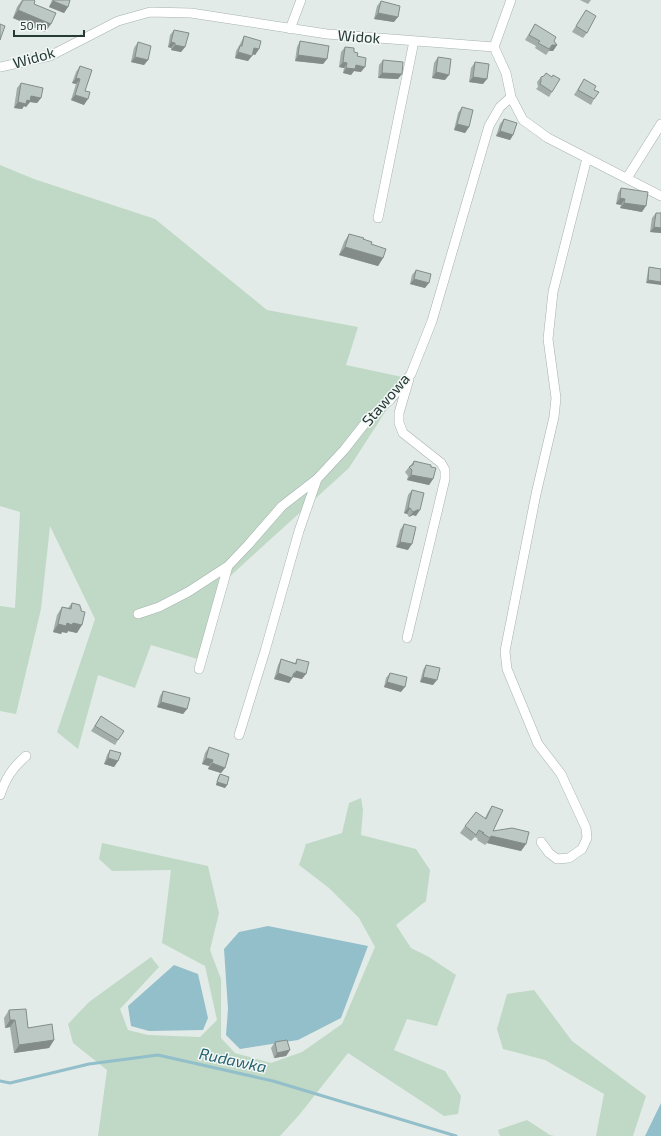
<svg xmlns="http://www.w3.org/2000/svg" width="661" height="1136" font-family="'Exo 2',sans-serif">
  <rect width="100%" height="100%" fill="#e3ebe8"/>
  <path fill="#bfd9c6" d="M 0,165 L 34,179 L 155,219 L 267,310 L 358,327 L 346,365 L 407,378 L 349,468 L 228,578 L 204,661 L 151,645 L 135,688 L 98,675 L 78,749 L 57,732 L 95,619 L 50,526 L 41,609 L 16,714 L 0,711 L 0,606 L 15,608 L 20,512 L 0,506 Z
    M 361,798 L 363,810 L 361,835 L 416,849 L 430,870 L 426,901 L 396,925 L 411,948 L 429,957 L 456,975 L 437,1026 L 407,1019 L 394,1050 L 445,1071 L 461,1096 L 458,1114 L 444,1116 L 348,1053 L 300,1114 L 280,1136 L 98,1136 L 107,1070 L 73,1043 L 68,1024 L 89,1002 L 151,957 L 159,967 L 120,1009 L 128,1030 L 148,1035 L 200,1037 L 217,1020 L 205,966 L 162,943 L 171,870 L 112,871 L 99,859 L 102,843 L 208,866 L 219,913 L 210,950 L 221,979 L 221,1038 L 235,1053 L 271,1063 L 302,1052 L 342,1024 L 375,947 L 359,918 L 329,888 L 299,865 L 306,844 L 342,833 L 349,803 Z
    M 534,990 L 572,1041 L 646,1096 L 633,1136 L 596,1136 L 604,1094 L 545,1060 L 503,1049 L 497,1029 L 507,994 Z
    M 527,1120 L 550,1135 L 554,1136 L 500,1136 L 498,1130 Z"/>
  <path fill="#92bfc9" d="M 268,926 L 368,946 L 341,1018 L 298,1040 L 240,1049 L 226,1035 L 228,1009 L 224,949 L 239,932 Z
    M 174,965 L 198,974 L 208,1018 L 203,1030 L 149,1031 L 131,1026 L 128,1006 Z
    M 661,1103 L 661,1136 L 645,1136 Z"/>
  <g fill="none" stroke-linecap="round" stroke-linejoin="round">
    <path stroke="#92bfc9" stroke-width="3" d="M 0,1081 L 10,1083 L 89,1064 L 158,1055 L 273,1081 L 456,1136"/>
    <defs>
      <path id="minor" d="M 290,29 L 301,0
        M 494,47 L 506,73 L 511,97 L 523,120 L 548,138 L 661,196
        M 494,47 L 511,0
        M 0,67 L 50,56 L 118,21 L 150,12 L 191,13 L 327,34 L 494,47
        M 627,178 L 661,124
        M 378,218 L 414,41
        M 138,614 L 159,607 L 188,592 L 228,566 L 248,545 L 282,506 L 317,479 L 344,450 L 370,417 L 390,400 L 411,374 L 432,321 L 489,126 L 500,107 L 511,97
        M 407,638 L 445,479 L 445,470 L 441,463 L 403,433 L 399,423 L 399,413 L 409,379
        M 199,669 L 228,566
        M 239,735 L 265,651 L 299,531 L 317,479
        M 0,795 C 6,778 12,768 26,756
        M 541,842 L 549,853 L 557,859 L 569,858 L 582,849 L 587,838 L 586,828 L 561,774 L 538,744 L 507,669 L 505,651 L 536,494 L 554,417 L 556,398 L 548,339 L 553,292 L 587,158"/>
    </defs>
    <use href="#minor" stroke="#a6b2af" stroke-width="10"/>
    <use href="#minor" stroke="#fff" stroke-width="9"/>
  </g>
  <path fill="#a2aca9" d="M 22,0 L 34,0 L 34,4 L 51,24 L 45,32 L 13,18 L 17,7 Z
    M 52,0 L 70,0 L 68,7 L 64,13 L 49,7 Z
    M 580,0 L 591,0 L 588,4 Z
    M 381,1 L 394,22 L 374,19 L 377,6 Z
    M 586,10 L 587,33 L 583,38 L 572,32 Z
    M 535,24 L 554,41 L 557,45 L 553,51 L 549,51 L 546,55 L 535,48 L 536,46 L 525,40 Z
    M 174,30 L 185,47 L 181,52 L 171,50 L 171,48 L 168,47 L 170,35 Z
    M 244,36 L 259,49 L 255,55 L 252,54 L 248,61 L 235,58 L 236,51 L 239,46 Z
    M 300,41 L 327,59 L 323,64 L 295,61 L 297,47 Z
    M 138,42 L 148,60 L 144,65 L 131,62 L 134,48 Z
    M 345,47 L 354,52 L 357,56 L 361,72 L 354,71 L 351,75 L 343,73 L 344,68 L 339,67 L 341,52 Z
    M 438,57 L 445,80 L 432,78 L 434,63 Z
    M 383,60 L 398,79 L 378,78 L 379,65 Z
    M 475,62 L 483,84 L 469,82 L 471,68 Z
    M 80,66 L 85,91 L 84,105 L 71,100 L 76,84 L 72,83 L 76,72 Z
    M 546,73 L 552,92 L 549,97 L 536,89 L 538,87 L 537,82 L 541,77 L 544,77 Z
    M 584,79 L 594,90 L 594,99 L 591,105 L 574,95 Z
    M 21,83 L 41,98 L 37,103 L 30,102 L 26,107 L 24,106 L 22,109 L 14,108 L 17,88 Z
    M 462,107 L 469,127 L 465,133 L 454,130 L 458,113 Z
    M 504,119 L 513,135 L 510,140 L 496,136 L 500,124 Z
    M 621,188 L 642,212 L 620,208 L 621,205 L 616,204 L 618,193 Z
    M 656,213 L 661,213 L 661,233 L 650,232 L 652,218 Z
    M 349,234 L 363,239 L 371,244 L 383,258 L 378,266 L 339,255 L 344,242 Z
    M 649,267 L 661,269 L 646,283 L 648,270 Z
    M 416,270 L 425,288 L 410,284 L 412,275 Z
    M 414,461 L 431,467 L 433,479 L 429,485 L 407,480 L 408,476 L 405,472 Z
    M 412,490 L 416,516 L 413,515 L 409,517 L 407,514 L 404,513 L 408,495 Z
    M 404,524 L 408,550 L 396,547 L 400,530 Z
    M 72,603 L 80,607 L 77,633 L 68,631 L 67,633 L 62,632 L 61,634 L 53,632 L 57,615 L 62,607 L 68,608 Z
    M 281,659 L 295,663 L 297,659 L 302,679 L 293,677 L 289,683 L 274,679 L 278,665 Z
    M 426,665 L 433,685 L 420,682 L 423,670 Z
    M 390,673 L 401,692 L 384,687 L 386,678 Z
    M 163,691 L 187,709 L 183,714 L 157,707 L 160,696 Z
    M 101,716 L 118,740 L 115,745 L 91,731 Z
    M 209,747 L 225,768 L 221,773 L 208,769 L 209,766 L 202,764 L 205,753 Z
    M 110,750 L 118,761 L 114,767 L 104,764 L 107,755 Z
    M 220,774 L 227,785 L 225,788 L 216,785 L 218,777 Z
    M 492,806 L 493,831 L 526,844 L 521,851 L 487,843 L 485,845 L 477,840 L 478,839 L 475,837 L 471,841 L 460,833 L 465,826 L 485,818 L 488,812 Z
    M 9,1010 L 28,1028 L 54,1040 L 49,1048 L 14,1053 L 10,1027 L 5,1028 L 4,1018 Z
    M 275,1042 L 290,1050 L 286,1056 L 274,1058 L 271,1048 Z"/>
  <path fill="#848c89" d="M 53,1 L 68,7 L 64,13 L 49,7 Z
    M 18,10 L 51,24 L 45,32 L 13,18 Z
    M 378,13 L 398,17 L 394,22 L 374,19 Z
    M 171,42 L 175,43 L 171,48 L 168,47 Z
    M 175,45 L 185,47 L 181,52 L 171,50 Z
    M 552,45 L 557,45 L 553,51 L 549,51 Z
    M 254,48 L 259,49 L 255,55 L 250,53 Z
    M 238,52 L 252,56 L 248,61 L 235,58 Z
    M 298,55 L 327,59 L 323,64 L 295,61 Z
    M 135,57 L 148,60 L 144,65 L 131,62 Z
    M 343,62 L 347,63 L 344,68 L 339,67 Z
    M 356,65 L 365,67 L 361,72 L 354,71 L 351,75 L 343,73 L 346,68 Z
    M 436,72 L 449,75 L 445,80 L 432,78 Z
    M 382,73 L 402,74 L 398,79 L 378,78 Z
    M 473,77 L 487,79 L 483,84 L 469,82 Z
    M 76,78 L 80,79 L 76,84 L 72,83 Z
    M 75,95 L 88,99 L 84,105 L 71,100 Z
    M 31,96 L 41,98 L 37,103 L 30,102 L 26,107 L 24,106 L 22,109 L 14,108 L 18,102 L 27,100 Z
    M 457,124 L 469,127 L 465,133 L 454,130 Z
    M 500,131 L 513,135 L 510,140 L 496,136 Z
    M 620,198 L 625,199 L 621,205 L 616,204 Z
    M 624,203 L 646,206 L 642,212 L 620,208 Z
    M 654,227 L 661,228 L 661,233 L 650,232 Z
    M 345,247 L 383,258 L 378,266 L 339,255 Z
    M 414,279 L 429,283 L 425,288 L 410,284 Z
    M 648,280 L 661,282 L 661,285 L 646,283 Z
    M 411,475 L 433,479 L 429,485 L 407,480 Z
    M 408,508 L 410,508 L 407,514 L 404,513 Z
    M 417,510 L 420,510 L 416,516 L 413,515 L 409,517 L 413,512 Z
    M 400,542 L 412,544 L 408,550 L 396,547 Z
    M 73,623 L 82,625 L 77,633 L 68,631 L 67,633 L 62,632 L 61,634 L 53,632 L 58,624 Z
    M 296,671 L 306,674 L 302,679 L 293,677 L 289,683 L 274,679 L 278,673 L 294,673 Z
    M 423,677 L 437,680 L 433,685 L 420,682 Z
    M 387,682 L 405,687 L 401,692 L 384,687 Z
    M 161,702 L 187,709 L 183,714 L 157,707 Z
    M 108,758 L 118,761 L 114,767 L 104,764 Z
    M 206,758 L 213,760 L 209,766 L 202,764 Z
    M 212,763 L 225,768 L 221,773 L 208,769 Z
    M 217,782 L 227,785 L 225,788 L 216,785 Z
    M 491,836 L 526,844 L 521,851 L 487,843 Z
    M 10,1020 L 15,1020 L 10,1027 L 5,1028 Z
    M 54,1040 L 49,1048 L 14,1053 L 19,1045 Z
    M 290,1050 L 286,1056 L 274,1058 L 277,1053 Z"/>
  <path fill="#bcc8c4" stroke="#848c89" d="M 23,0 L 34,0 L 35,1 L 34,4 L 56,13 L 51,24 L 18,10 Z
    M 53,0 L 70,0 L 68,7 L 53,1 Z
    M 381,1 L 400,6 L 398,17 L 378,13 Z
    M 586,10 L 596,16 L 587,33 L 576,26 Z
    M 0,24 L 5,26 L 0,40 Z
    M 535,24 L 556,37 L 554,41 L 557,45 L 552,45 L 549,49 L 538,43 L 540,41 L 529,35 Z
    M 174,30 L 189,33 L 185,47 L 175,45 L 175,43 L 171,42 Z
    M 244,36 L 261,41 L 259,49 L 254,48 L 252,56 L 238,52 L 240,46 L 242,46 Z
    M 300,41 L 329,46 L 327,59 L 298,55 Z
    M 138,42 L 151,46 L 148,60 L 135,57 Z
    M 345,47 L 354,48 L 354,52 L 358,53 L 357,56 L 366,58 L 365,67 L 356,65 L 355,69 L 346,68 L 347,63 L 343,62 Z
    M 438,57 L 451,59 L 449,75 L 436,72 Z
    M 383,60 L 403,62 L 402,74 L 382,73 Z
    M 475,62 L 489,64 L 487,79 L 473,77 Z
    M 80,66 L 92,70 L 85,91 L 90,92 L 88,99 L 75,95 L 80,79 L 76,78 Z
    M 546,73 L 552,77 L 553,75 L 560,79 L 552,92 L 540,84 L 541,81 L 541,77 L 544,76 Z
    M 584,79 L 596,86 L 594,90 L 599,92 L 594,99 L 578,90 Z
    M 21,83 L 43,88 L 41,98 L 31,96 L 30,101 L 27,100 L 26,104 L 18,102 Z
    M 462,107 L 473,110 L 469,127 L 457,124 Z
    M 504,119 L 517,123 L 513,135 L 500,131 Z
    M 621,188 L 648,192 L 646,206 L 624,203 L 625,199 L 620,198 Z
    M 656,213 L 661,213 L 661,228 L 654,227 Z
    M 349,234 L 364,238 L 363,239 L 372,242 L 371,244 L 386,249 L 383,258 L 345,247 Z
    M 649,267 L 661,269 L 661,282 L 648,280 Z
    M 416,270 L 431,274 L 429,283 L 414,279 Z
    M 414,461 L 431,465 L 431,467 L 436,468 L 433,479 L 411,475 L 412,470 L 409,467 L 413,465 Z
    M 412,490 L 424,493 L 420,510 L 417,510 L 413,512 L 410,508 L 408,508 Z
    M 404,524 L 416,527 L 412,544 L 400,542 Z
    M 72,603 L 80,605 L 80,607 L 81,608 L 81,611 L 85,612 L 82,625 L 73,623 L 72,625 L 67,623 L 66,626 L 58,624 L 62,607 L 71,609 Z
    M 281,659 L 296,664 L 297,659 L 309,662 L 306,674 L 296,671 L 296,673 L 294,673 L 292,678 L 278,673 Z
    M 426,665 L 440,668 L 437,680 L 423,677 Z
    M 390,673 L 407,677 L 405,687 L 387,682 Z
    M 163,691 L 190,698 L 187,709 L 161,702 Z
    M 101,716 L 124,731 L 118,740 L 95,726 Z
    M 209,747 L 229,754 L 225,768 L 212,763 L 213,760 L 206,758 Z
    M 110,750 L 121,753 L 118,761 L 108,758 Z
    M 220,774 L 229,777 L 227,785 L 217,782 Z
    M 492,806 L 503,810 L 493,831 L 512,828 L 529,832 L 526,844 L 491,836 L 490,838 L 482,833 L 484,833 L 479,830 L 476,835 L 465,826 L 476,812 L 486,819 Z
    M 26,1009 L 28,1028 L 52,1024 L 54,1040 L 19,1045 L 15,1020 L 10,1020 L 9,1010 Z
    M 287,1040 L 290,1050 L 277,1053 L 275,1042 Z"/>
  <g text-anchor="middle" stroke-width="3" stroke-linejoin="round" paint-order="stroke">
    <g font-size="15" fill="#253a35" stroke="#f3f8f6">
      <text transform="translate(359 37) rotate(4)" y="5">Widok</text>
      <text transform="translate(34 58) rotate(-16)" y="5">Widok</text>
      <text transform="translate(386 400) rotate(-49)" y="5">Stawowa</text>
    </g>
    <g font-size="16" font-style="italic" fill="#26616f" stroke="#f3f8f6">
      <text transform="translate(233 1060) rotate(12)" y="6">Rudawka</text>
    </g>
  </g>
  <path d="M14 30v6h70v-6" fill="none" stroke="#253a35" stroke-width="2"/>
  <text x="20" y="30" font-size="12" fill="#253a35" stroke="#f3f8f6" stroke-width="3" paint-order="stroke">50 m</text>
</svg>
